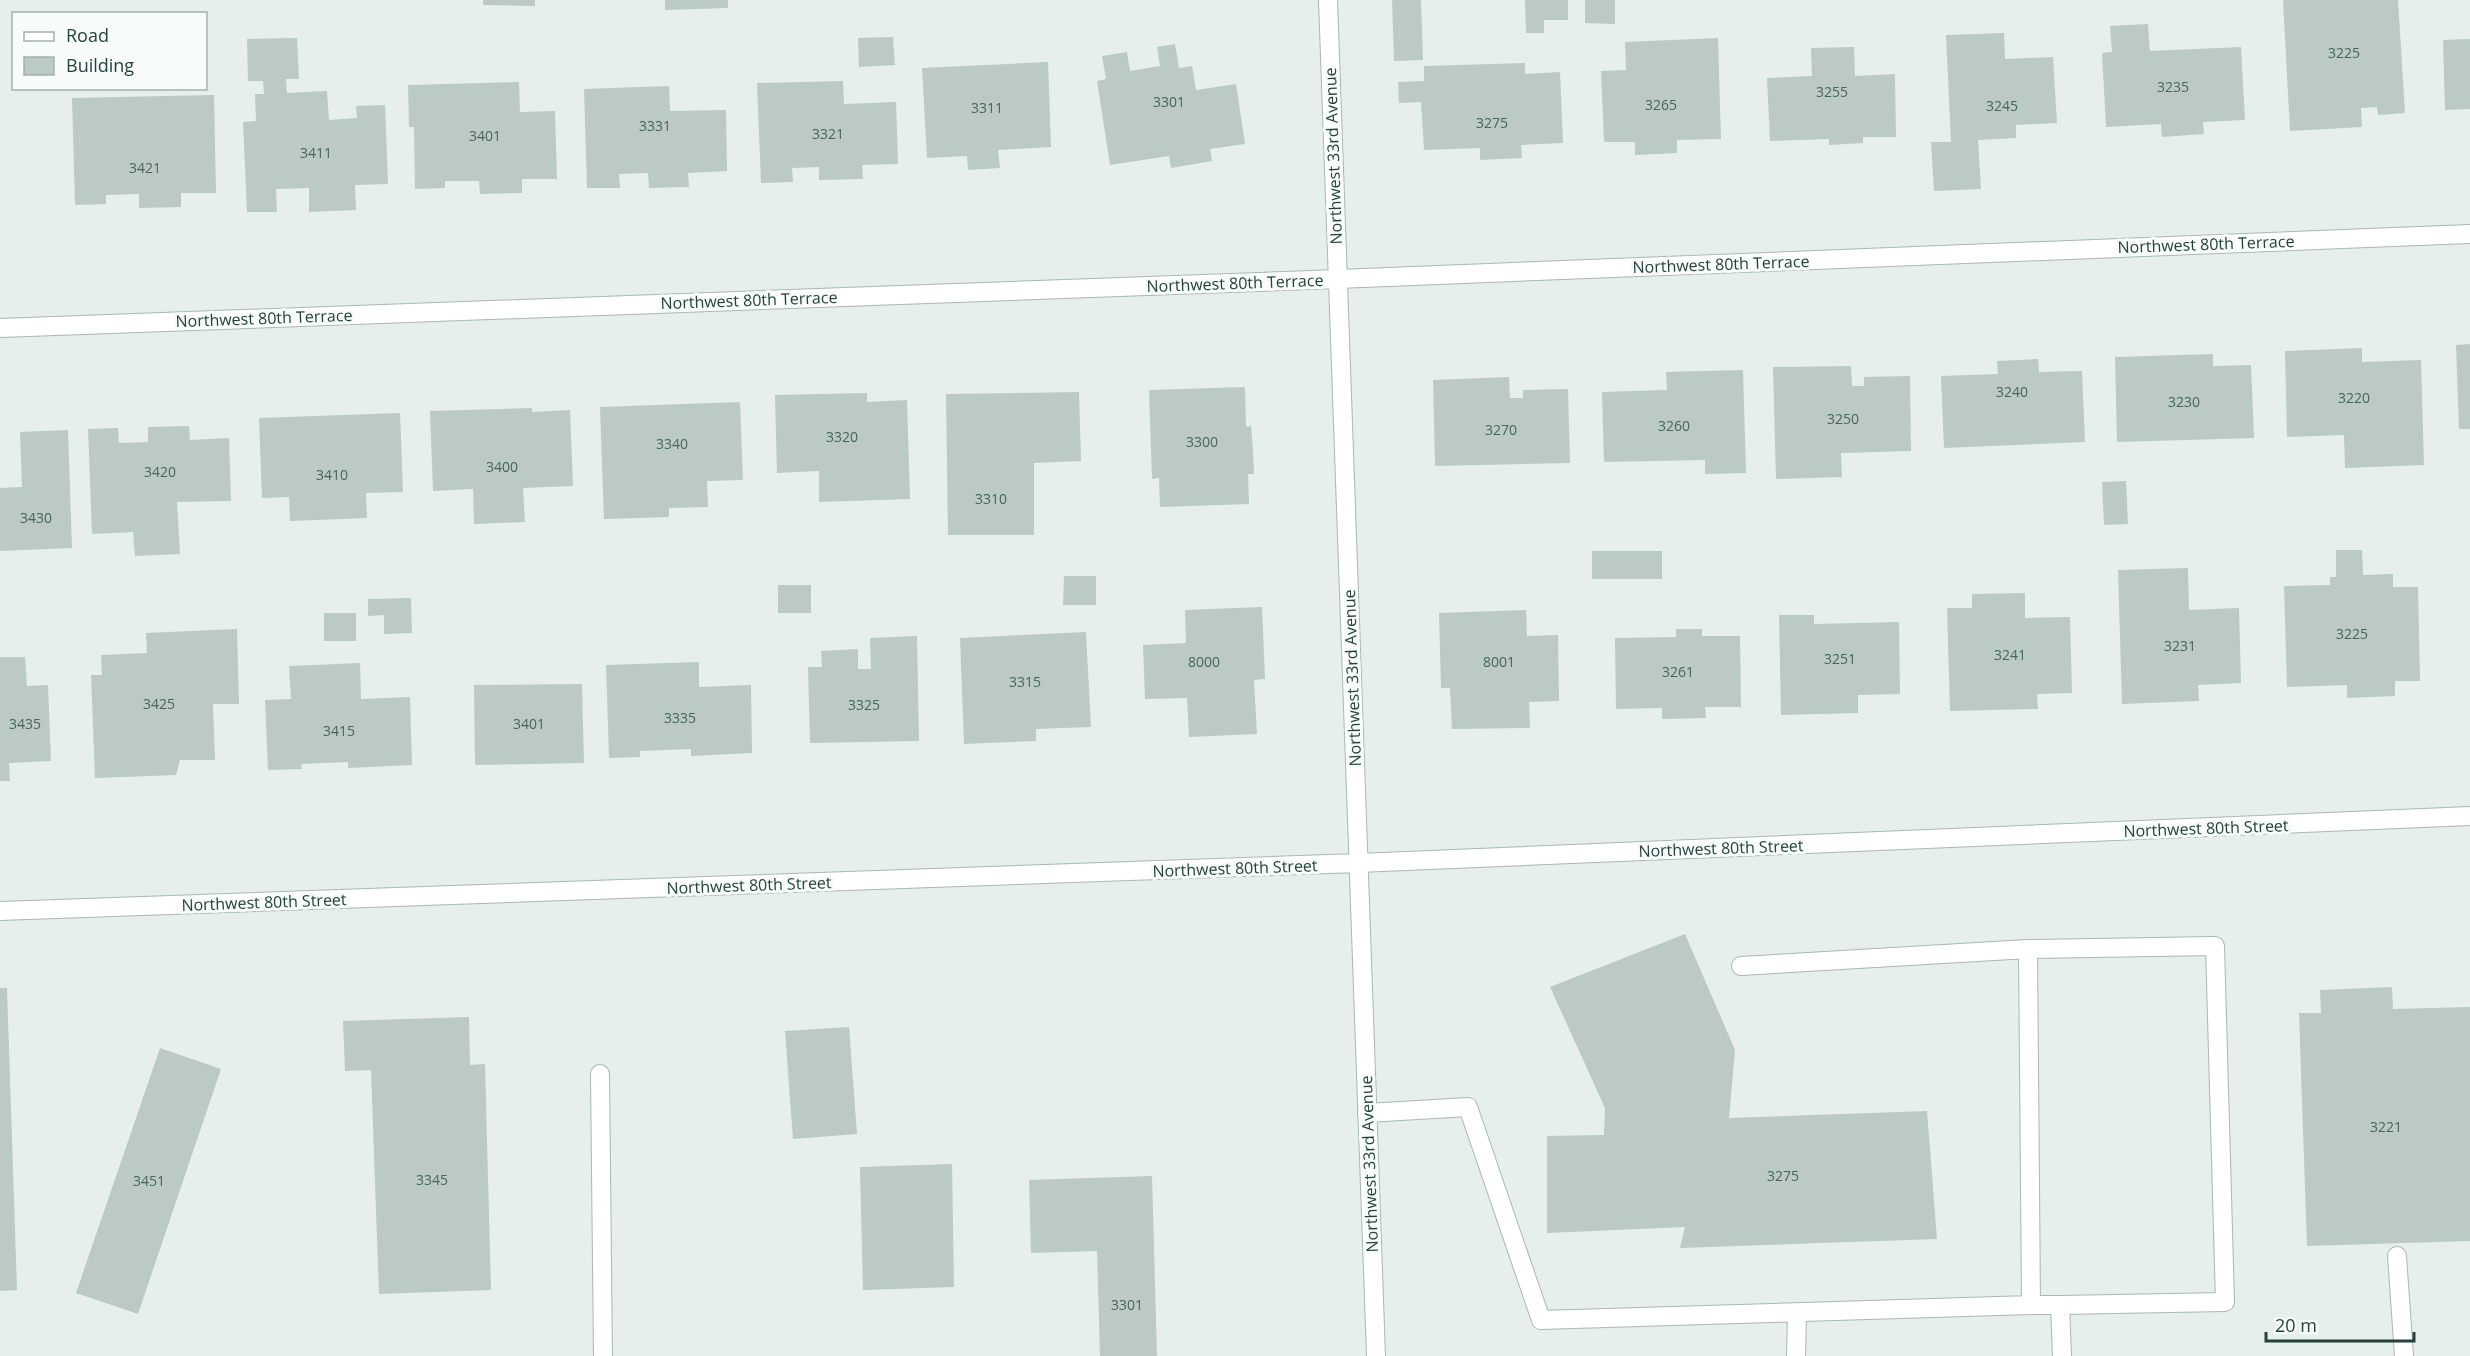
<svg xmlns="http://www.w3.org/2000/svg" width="2470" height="1356" font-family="'Open Sans',sans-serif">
  <rect width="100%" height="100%" fill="#e6efeb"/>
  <path fill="#bbcac4" d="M 483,0 L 535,0 L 535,6 L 483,5 Z
    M 665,0 L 728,0 L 728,8 L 665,10 Z
    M 1392,0 L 1421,0 L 1423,60 L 1394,61 Z
    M 1525,0 L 1568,0 L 1568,20 L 1544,20 L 1544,33 L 1526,33 Z
    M 1585,0 L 1615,0 L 1615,24 L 1585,23 Z
    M 2283,0 L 2398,0 L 2405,113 L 2378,115 L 2377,107 L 2361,108 L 2362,127 L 2290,131 Z
    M 2148,24 L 2150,51 L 2241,47 L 2245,120 L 2203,122 L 2204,134 L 2162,137 L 2161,124 L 2106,127 L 2102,53 L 2112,52 L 2110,26 Z
    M 2004,33 L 2005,59 L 2053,57 L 2057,123 L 2016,125 L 2016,138 L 1978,140 L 1981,189 L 1934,191 L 1931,142 L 1951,142 L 1946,35 Z
    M 893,37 L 895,65 L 859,67 L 858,38 Z
    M 297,38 L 299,79 L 286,79 L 287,93 L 327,91 L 329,120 L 357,118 L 356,106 L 385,105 L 388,184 L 355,185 L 356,210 L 309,212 L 309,188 L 276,189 L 277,212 L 247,212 L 243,122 L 256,121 L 255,94 L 264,94 L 263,81 L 248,81 L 247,39 Z
    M 1718,38 L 1721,139 L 1677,140 L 1677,153 L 1635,155 L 1635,142 L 1604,142 L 1601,71 L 1626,70 L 1625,42 Z
    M 2470,39 L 2470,109 L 2445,110 L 2443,40 Z
    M 1175,44 L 1179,68 L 1192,66 L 1196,90 L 1236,84 L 1245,144 L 1210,149 L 1212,161 L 1171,168 L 1169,156 L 1110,165 L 1097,81 L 1106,79 L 1102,56 L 1127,52 L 1130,71 L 1160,66 L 1157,47 Z
    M 1854,47 L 1855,76 L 1895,74 L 1896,137 L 1863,137 L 1863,143 L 1829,145 L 1829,139 L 1770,141 L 1767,78 L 1812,76 L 1811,48 Z
    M 1048,62 L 1051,147 L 998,150 L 1000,168 L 968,170 L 967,156 L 927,158 L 922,68 Z
    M 1525,63 L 1525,74 L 1560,72 L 1563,143 L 1521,145 L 1522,158 L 1480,160 L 1480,148 L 1424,150 L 1421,102 L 1399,103 L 1398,82 L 1424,81 L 1424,66 Z
    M 843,81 L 844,104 L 896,102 L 898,164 L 862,165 L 863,179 L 819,180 L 819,167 L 792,168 L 793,182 L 761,183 L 757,83 Z
    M 519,82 L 520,112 L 555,111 L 557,179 L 522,179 L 522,193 L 480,194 L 479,181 L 445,181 L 445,188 L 415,189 L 414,127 L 409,127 L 408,85 Z
    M 669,86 L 670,111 L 726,110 L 727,171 L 688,173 L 689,187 L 649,188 L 648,173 L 619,174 L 620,188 L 587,188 L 584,89 Z
    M 214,95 L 216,193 L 181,193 L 181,207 L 139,208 L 139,194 L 106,195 L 106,204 L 75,205 L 72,98 Z
    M 2470,344 L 2470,429 L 2459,429 L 2456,345 Z
    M 2362,348 L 2362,362 L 2421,360 L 2424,465 L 2345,468 L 2344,435 L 2287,437 L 2285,351 Z
    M 2213,354 L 2213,366 L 2251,365 L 2254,438 L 2117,442 L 2115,357 Z
    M 2038,359 L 2039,372 L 2082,371 L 2085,442 L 1944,448 L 1941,376 L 1998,374 L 1997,361 Z
    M 1851,366 L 1852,386 L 1864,386 L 1864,377 L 1910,376 L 1911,451 L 1841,453 L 1842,477 L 1776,479 L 1773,367 Z
    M 1743,370 L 1746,473 L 1705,474 L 1705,460 L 1604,462 L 1602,392 L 1667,390 L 1666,372 Z
    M 1509,377 L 1510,398 L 1523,398 L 1523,390 L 1568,389 L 1570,463 L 1435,466 L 1433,380 Z
    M 1245,387 L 1246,427 L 1251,426 L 1253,450 L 1254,474 L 1248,474 L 1249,504 L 1160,507 L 1159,478 L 1152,479 L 1149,390 Z
    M 1079,392 L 1081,461 L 1034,463 L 1034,535 L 948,535 L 946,394 Z
    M 867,393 L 867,402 L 907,400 L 910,499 L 819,502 L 819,471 L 777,473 L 775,395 Z
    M 740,402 L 743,480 L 707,481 L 708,507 L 669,508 L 669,517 L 604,519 L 600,407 Z
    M 532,408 L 532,412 L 570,410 L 573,486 L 523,488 L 525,522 L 474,524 L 473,489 L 433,491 L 430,411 Z
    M 400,413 L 403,492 L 366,493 L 367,518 L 290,521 L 289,497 L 262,498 L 259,418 Z
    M 189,426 L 190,440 L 229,438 L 231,501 L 177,502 L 180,554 L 135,556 L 133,532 L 92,534 L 88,429 L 118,428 L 119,443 L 148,442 L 148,427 Z
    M 68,430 L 72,548 L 0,551 L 0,488 L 22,487 L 20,432 Z
    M 2126,481 L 2128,524 L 2104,525 L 2102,482 Z
    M 2336,550 L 2362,550 L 2363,575 L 2393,574 L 2393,587 L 2418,587 L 2420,681 L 2395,681 L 2395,696 L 2347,698 L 2347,685 L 2287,687 L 2284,586 L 2330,585 L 2330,577 L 2336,577 Z
    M 1592,551 L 1662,551 L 1662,579 L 1592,579 Z
    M 2188,568 L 2189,610 L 2239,608 L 2241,683 L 2198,685 L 2199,701 L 2122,704 L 2118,570 Z
    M 1064,576 L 1096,576 L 1096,605 L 1063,605 Z
    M 778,585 L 811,585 L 811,613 L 778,613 Z
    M 2025,593 L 2025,618 L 2070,617 L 2072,693 L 2037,694 L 2038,709 L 1950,711 L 1947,608 L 1972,608 L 1972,594 Z
    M 411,598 L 412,633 L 384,634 L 384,615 L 368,616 L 368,599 Z
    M 1262,607 L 1265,679 L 1254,680 L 1257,734 L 1189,737 L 1187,698 L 1145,699 L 1143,645 L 1186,643 L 1185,610 Z
    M 1526,610 L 1527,636 L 1558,635 L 1559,701 L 1529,702 L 1530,728 L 1452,729 L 1450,688 L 1441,688 L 1439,613 Z
    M 324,613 L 356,613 L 356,641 L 324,641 Z
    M 1779,615 L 1814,615 L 1814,624 L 1899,622 L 1900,694 L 1858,695 L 1858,713 L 1781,715 Z
    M 237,629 L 239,704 L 213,704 L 215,760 L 180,760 L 176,775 L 95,778 L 91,675 L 102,675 L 101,655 L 147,653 L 146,633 Z
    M 1676,629 L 1702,629 L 1702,636 L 1740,636 L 1741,707 L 1705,707 L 1706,718 L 1662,719 L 1662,708 L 1616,709 L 1615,638 L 1676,637 Z
    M 1086,632 L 1091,727 L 1036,729 L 1036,741 L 964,744 L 960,638 Z
    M 917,636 L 919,741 L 810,743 L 808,667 L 822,667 L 821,651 L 858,649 L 858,669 L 871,669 L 870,638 Z
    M 0,657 L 25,657 L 27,686 L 48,685 L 51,761 L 9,763 L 10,781 L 0,781 Z
    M 699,662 L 699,687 L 751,685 L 752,753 L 691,756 L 691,749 L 640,751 L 640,757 L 609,758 L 606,665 Z
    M 360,663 L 361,699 L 410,697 L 412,765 L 348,768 L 348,762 L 301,764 L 302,769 L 268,770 L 265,700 L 291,699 L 289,666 Z
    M 582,684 L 584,763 L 475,765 L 474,685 Z
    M 1685,934 L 1735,1050 L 1729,1118 L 1927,1111 L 1937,1239 L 1680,1248 L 1685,1227 L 1547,1233 L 1547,1136 L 1604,1135 L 1605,1108 L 1550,987 Z
    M 2392,987 L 2393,1009 L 2470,1007 L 2470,1241 L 2307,1246 L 2299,1013 L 2321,1013 L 2320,990 Z
    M 0,988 L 7,988 L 17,1290 L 0,1291 Z
    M 469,1017 L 470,1065 L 485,1064 L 491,1290 L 379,1294 L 371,1070 L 345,1071 L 343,1021 Z
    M 849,1027 L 857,1134 L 793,1139 L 785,1031 Z
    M 160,1048 L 221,1069 L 138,1314 L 76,1293 Z
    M 952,1164 L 954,1287 L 863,1290 L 860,1167 Z
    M 1152,1176 L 1157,1356 L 1100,1356 L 1097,1251 L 1031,1253 L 1029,1180 Z"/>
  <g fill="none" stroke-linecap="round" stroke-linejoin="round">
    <defs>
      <path id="service" d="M 2028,949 L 2031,1305 L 2060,1305
        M 1741,966 L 2028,949 L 2215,946 L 2225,1302 L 2060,1305 L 2062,1356
        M 600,1074 L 603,1356
        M 1367,1113 L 1468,1107 L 1541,1320 L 2031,1305
        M 2397,1256 L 2404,1356
        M 1796,1356 L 1797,1313"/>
      <path id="minor" d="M 1328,0 L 1376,1356
        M 0,328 L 1338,279 L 2470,234
        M 0,911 L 1358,863 L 2470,816"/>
    </defs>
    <use href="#service" stroke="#a8b8b2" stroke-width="20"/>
    <use href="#minor" stroke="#a8b8b2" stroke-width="20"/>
    <use href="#service" stroke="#fff" stroke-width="18"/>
    <use href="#minor" stroke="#fff" stroke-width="18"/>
  </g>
  <g text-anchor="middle" stroke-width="6" stroke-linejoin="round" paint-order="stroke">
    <g font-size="14" fill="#4a645c">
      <text x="2344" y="58">3225</text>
      <text x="2173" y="92">3235</text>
      <text x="1832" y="97">3255</text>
      <text x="1169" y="107">3301</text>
      <text x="1661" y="110">3265</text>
      <text x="2002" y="111">3245</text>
      <text x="987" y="113">3311</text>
      <text x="1492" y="128">3275</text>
      <text x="655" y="131">3331</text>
      <text x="828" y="139">3321</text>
      <text x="485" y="141">3401</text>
      <text x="316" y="158">3411</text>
      <text x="145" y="173">3421</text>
      <text x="2012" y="397">3240</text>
      <text x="2354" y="403">3220</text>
      <text x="2184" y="407">3230</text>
      <text x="1843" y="424">3250</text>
      <text x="1674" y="431">3260</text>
      <text x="1501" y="435">3270</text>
      <text x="842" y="442">3320</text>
      <text x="1202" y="447">3300</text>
      <text x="672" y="449">3340</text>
      <text x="502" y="472">3400</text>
      <text x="160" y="477">3420</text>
      <text x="332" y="480">3410</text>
      <text x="991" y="504">3310</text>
      <text x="36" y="523">3430</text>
      <text x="2352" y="639">3225</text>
      <text x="2180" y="651">3231</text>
      <text x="2010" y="660">3241</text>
      <text x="1840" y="664">3251</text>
      <text x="1204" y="667">8000</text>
      <text x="1499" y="667">8001</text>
      <text x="1678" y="677">3261</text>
      <text x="1025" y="687">3315</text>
      <text x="159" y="709">3425</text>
      <text x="864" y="710">3325</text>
      <text x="680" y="723">3335</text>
      <text x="25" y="729">3435</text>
      <text x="529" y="729">3401</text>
      <text x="339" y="736">3415</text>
      <text x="2386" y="1132">3221</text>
      <text x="1783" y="1181">3275</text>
      <text x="432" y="1185">3345</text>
      <text x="149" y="1186">3451</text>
      <text x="1127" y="1310">3301</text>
    </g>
    <g font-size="16" fill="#24423a" stroke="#f7fbf9">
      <text transform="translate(1333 156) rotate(-92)" y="6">Northwest 33rd Avenue</text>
      <text transform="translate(2206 244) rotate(-2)" y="6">Northwest 80th Terrace</text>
      <text transform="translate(1721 264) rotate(-2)" y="6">Northwest 80th Terrace</text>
      <text transform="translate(1235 283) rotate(-2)" y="6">Northwest 80th Terrace</text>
      <text transform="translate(749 300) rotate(-2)" y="6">Northwest 80th Terrace</text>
      <text transform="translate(264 318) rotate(-2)" y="6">Northwest 80th Terrace</text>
      <text transform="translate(1352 678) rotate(-92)" y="6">Northwest 33rd Avenue</text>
      <text transform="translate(2206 828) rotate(-2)" y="6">Northwest 80th Street</text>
      <text transform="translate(1721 848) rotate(-2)" y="6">Northwest 80th Street</text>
      <text transform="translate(1235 868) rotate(-2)" y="6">Northwest 80th Street</text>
      <text transform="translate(749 885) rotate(-2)" y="6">Northwest 80th Street</text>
      <text transform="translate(264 902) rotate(-2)" y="6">Northwest 80th Street</text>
      <text transform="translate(1369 1164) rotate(-92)" y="6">Northwest 33rd Avenue</text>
    </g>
  </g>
  <rect x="12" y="12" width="195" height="78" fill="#f7fbf9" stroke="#a3b1ad" stroke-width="1.5"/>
  <rect x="24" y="32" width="30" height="9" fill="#ffffff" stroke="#a3b1ad" stroke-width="1.5"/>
  <text x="66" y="42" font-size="18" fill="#24423a">Road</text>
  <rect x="24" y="57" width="30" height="18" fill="#bbcac4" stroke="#a3b1ad" stroke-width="1.5"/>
  <text x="66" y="72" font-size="18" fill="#24423a">Building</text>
  <path d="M2266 1332v9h148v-9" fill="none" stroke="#24423a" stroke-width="3"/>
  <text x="2275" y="1332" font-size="18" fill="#24423a" stroke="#f7fbf9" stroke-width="4.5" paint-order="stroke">20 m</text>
</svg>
